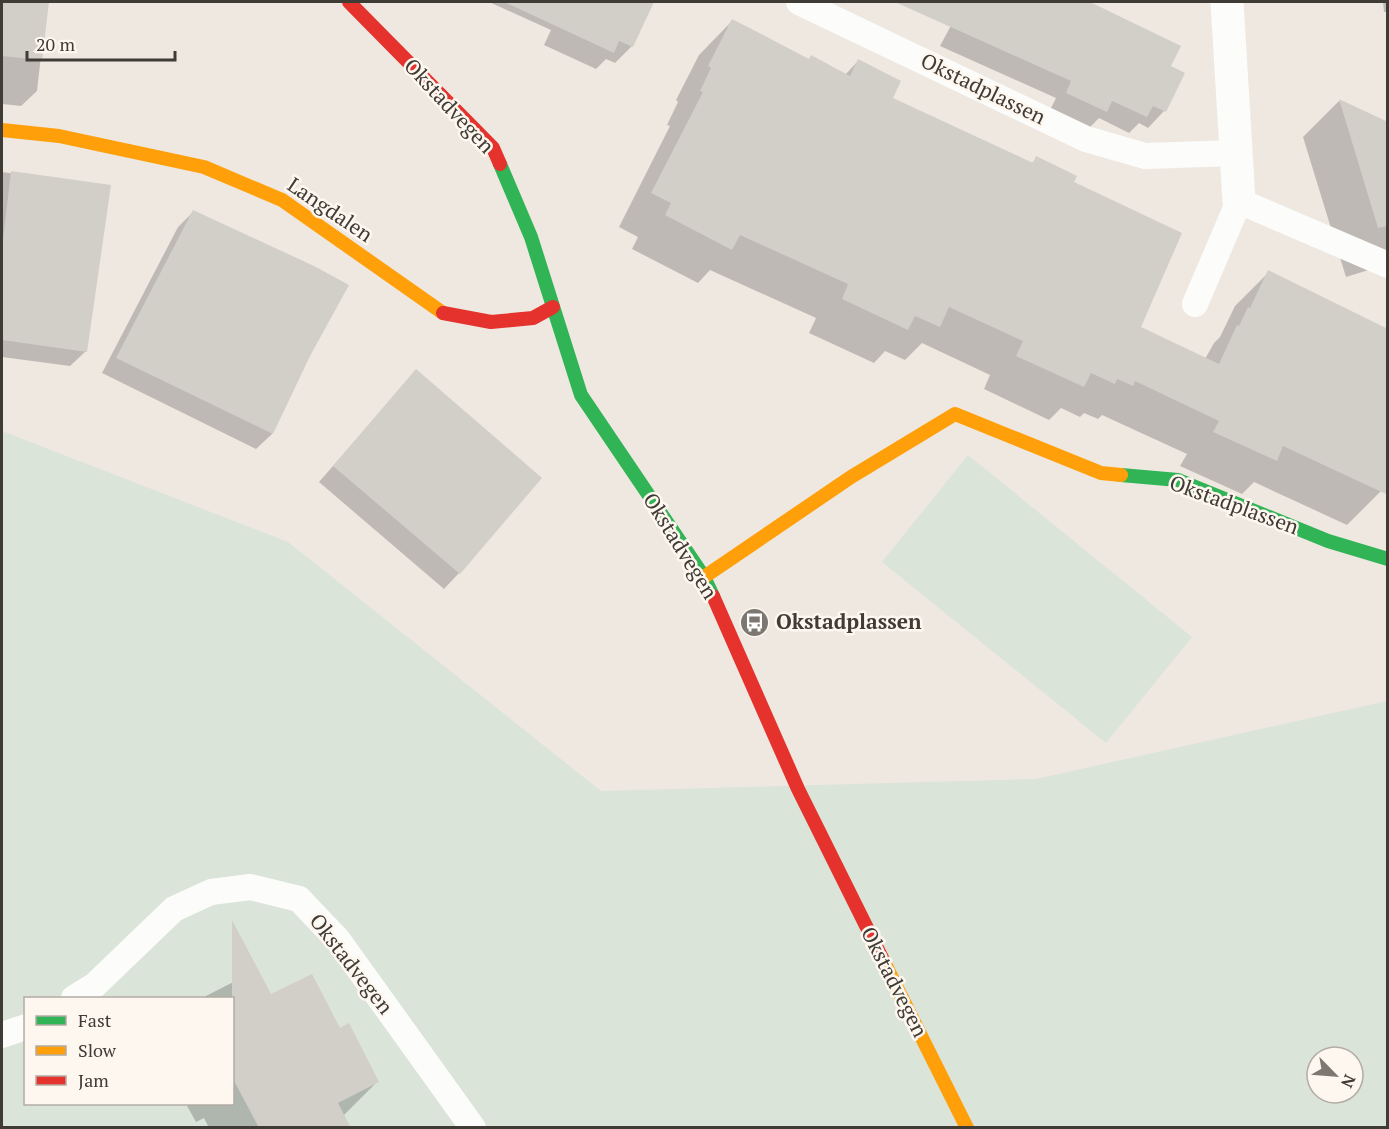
<svg xmlns="http://www.w3.org/2000/svg" width="1389" height="1129" font-family="'PT Serif',serif">
  <rect width="100%" height="100%" fill="#eee8e1"/>
  <path fill="#dbe4d9" fill-rule="evenodd" d="M 2,431 L 288,542 L 601,791 L 1036,779 L 1387,701 L 1387,1127 L 2,1128 ZM 26,998 L 232,998 L 232,1104 L 26,1104 ZM 1317,1057 L 1353,1057 L 1353,1093 L 1317,1093 Z
    M 968,455 L 1192,637 L 1106,743 L 882,562 Z"/>
  <path fill="#0003" d="M 2,2 L 47,2 L 37,91 L 21,106 L 2,104 Z
    M 489,2 L 638,2 L 637,4 L 649,9 L 632,46 L 615,63 L 606,59 L 596,69 L 544,45 L 551,30 Z
    M 955,2 L 1084,2 L 1179,47 L 1169,67 L 1164,111 L 1148,128 L 1139,123 L 1129,133 L 1099,118 L 1089,128 L 1050,110 L 1056,98 L 940,46 L 954,20 L 948,17 Z
    M 1362,2 L 1388,2 L 1388,12 L 1384,12 L 1383,2 L 1362,3 Z
    M 732,21 L 808,60 L 845,75 L 858,61 L 891,98 L 1031,164 L 1037,158 L 1072,183 L 1139,328 L 1205,359 L 1214,343 L 1220,337 L 1235,306 L 1269,272 L 1388,477 L 1380,492 L 1347,525 L 1254,482 L 1242,494 L 1180,466 L 1187,454 L 1102,415 L 1098,419 L 1084,413 L 1080,417 L 1061,408 L 1049,420 L 984,389 L 990,375 L 922,343 L 905,360 L 885,351 L 874,363 L 809,333 L 816,318 L 710,270 L 698,283 L 632,249 L 638,237 L 619,227 L 670,126 L 667,125 L 678,102 L 676,100 L 699,55 Z
    M 1339,101 L 1388,124 L 1388,264 L 1346,277 L 1303,137 Z
    M 2,172 L 109,186 L 86,351 L 70,366 L 2,357 Z
    M 193,212 L 309,356 L 272,434 L 256,449 L 102,373 L 178,227 Z
    M 416,371 L 459,573 L 444,589 L 319,482 Z
    M 257,970 L 270,996 L 377,1082 L 344,1115 L 349,1128 L 209,1128 L 204,1118 L 196,1122 L 186,1104 L 232,1104 L 232,998 L 202,998 Z"/>
  <path fill="#d2cec8" d="M 2,2 L 49,2 L 42,60 L 2,56 Z
    M 504,2 L 654,2 L 633,47 L 619,41 L 614,53 Z
    M 895,2 L 1090,2 L 1181,46 L 1171,66 L 1185,73 L 1166,112 L 1153,106 L 1147,117 L 1112,101 L 1107,112 L 1066,93 L 1071,81 Z
    M 732,19 L 809,59 L 811,55 L 850,76 L 858,59 L 901,81 L 893,98 L 1033,163 L 1036,156 L 1077,176 L 1074,182 L 1182,233 L 1141,327 L 1219,364 L 1237,325 L 1239,326 L 1248,307 L 1250,308 L 1268,270 L 1388,329 L 1388,495 L 1283,446 L 1277,461 L 1213,432 L 1219,421 L 1135,381 L 1133,386 L 1117,379 L 1115,384 L 1091,373 L 1084,387 L 1016,356 L 1023,341 L 949,307 L 940,327 L 915,316 L 908,330 L 842,299 L 848,284 L 740,235 L 732,250 L 665,215 L 671,203 L 651,193 L 703,92 L 700,91 L 711,68 L 708,66 Z
    M 1339,99 L 1388,122 L 1388,226 L 1378,228 Z
    M 11,171 L 111,185 L 87,352 L 2,340 L 2,249 Z
    M 193,210 L 314,266 L 349,285 L 310,356 L 273,434 L 116,358 Z
    M 416,369 L 542,478 L 460,574 L 333,466 Z
    M 232,920 L 271,994 L 312,974 L 340,1028 L 349,1023 L 379,1082 L 338,1103 L 351,1128 L 259,1128 L 232,1077 Z"/>
  <g fill="none" stroke-linecap="round" stroke-linejoin="round">
    <path stroke="#fcfcfa" stroke-width="26" d="M 799,2 L 1086,139 L 1145,156 L 1236,153
      M 1195,304 L 1239,201 L 1388,265
      M 74,998 L 95,985 L 174,909 L 211,892 L 250,887 L 299,899 L 338,940 L 473,1128
      M 2,1035 L 26,1027"/>
    <path stroke="#fcfcfa" stroke-width="33" d="M 1227,2 L 1239,201"/>
    <path stroke="#30b455" stroke-width="14" d="M 500,164 L 531,237 L 581,395 L 704,577 L 713,596
      M 1121,475 L 1178,480 L 1328,541 L 1388,559"/>
    <path stroke="#ff9f0a" stroke-width="14" d="M 2,130 L 59,136 L 204,167 L 282,200 L 443,313
      M 704,577 L 851,477 L 955,414 L 1101,473 L 1121,475
      M 882,958 L 967,1128"/>
    <path stroke="#e5322d" stroke-width="14" d="M 349,2 L 493,148 L 500,164
      M 443,313 L 491,322 L 533,318 L 553,307
      M 713,596 L 798,789 L 882,958"/>
  </g>
  <defs>
    <symbol id="bus-disc" viewBox="-11 -11 22 22"><circle r="9.5" fill="#7c7871" stroke="#fef7ef"/><path d="M-5-6H5V4H4V6H2V4H-2V6H-4V4H-5ZM-3.5-4V0h7V-4ZM-3.5 1.2v1.5H-2V1.2ZM2 1.2v1.5H3.5V1.2Z" fill="#fff"/></symbol>
  </defs>
  <g fill-rule="evenodd">
    <use href="#bus-disc" x="738" y="606" width="33" height="33"/>
  </g>
  <g text-anchor="middle" stroke-width="5" stroke-linejoin="round" paint-order="stroke">
    <g font-size="21" fill="#3f3b35" stroke="#fef7ef">
      <text transform="translate(983 89) rotate(26)" y="7">Okstadplassen</text>
      <text transform="translate(449 106) rotate(47)" y="7">Okstadvegen</text>
      <text transform="translate(330 210) rotate(34)" y="7">Langdalen</text>
      <text transform="translate(1234 505) rotate(20)" y="7">Okstadplassen</text>
      <text transform="translate(680 546) rotate(58)" y="7">Okstadvegen</text>
      <text transform="translate(351 964) rotate(52)" y="7">Okstadvegen</text>
      <text transform="translate(894 982) rotate(63)" y="7">Okstadvegen</text>
    </g>
    <g font-size="21" font-weight="bold" fill="#3f3b35" stroke="#fef7ef" text-anchor="start">
      <text x="776" y="629">Okstadplassen</text>
    </g>
  </g>
  <rect width="1389" height="1129" fill="none" stroke="#3f3b35" stroke-width="6"/>
  <rect x="24" y="997" width="210" height="108" fill="#fef7ef" stroke="#b2aca5" stroke-width="1.5"/>
  <rect x="36" y="1016" width="30" height="9" fill="#30b455" stroke="#b2aca5" stroke-width="1.5"/>
  <text x="78" y="1027" font-size="18" fill="#3f3b35">Fast</text>
  <rect x="36" y="1046" width="30" height="9" fill="#ff9f0a" stroke="#b2aca5" stroke-width="1.5"/>
  <text x="78" y="1057" font-size="18" fill="#3f3b35">Slow</text>
  <rect x="36" y="1076" width="30" height="9" fill="#e5322d" stroke="#b2aca5" stroke-width="1.5"/>
  <text x="78" y="1087" font-size="18" fill="#3f3b35">Jam</text>
  <g transform="translate(1335 1075) rotate(115)"><circle r="28" fill="#fef7ef" stroke="#b2aca5" stroke-width="1.5"/>
  <path d="M0-4.5L10 22L0 15L-10 22Z" fill="#7c7871"/>
  <text y="-9" font-size="16" font-weight="bold" text-anchor="middle" fill="#3f3b35">N</text>
  </g>
  <path d="M27 51v9h148v-9" fill="none" stroke="#3f3b35" stroke-width="3"/>
  <text x="36" y="51" font-size="18" fill="#3f3b35" stroke="#fef7ef" stroke-width="4.5" paint-order="stroke">20 m</text>
</svg>
